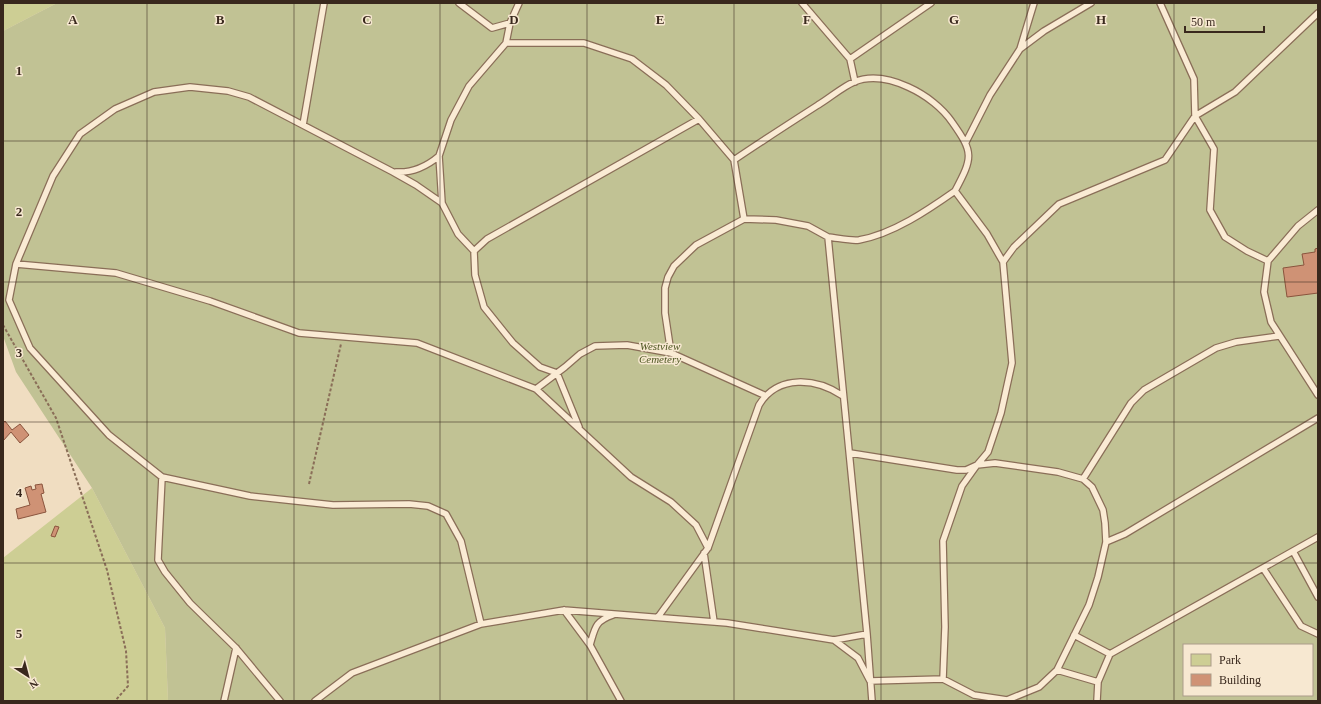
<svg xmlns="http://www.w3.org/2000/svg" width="1321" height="704" font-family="'Times New Roman',serif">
  <rect width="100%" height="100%" fill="#f0ddc1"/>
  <path fill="#cdce94" d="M 3,3 L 57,3 L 3,31 Z
    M 92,488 L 165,628 L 168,701 L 3,701 L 3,558 Z"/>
  <path fill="#c1c294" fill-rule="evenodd" d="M 57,3 L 1318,3 L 1318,701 L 168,701 L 165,628 L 92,488 L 16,372 L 3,336 L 3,31 ZM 1184,645 L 1312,645 L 1312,695 L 1184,695 Z"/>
  <path fill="#cf9275" stroke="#8a543d" d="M 1318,248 L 1318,293 L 1287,297 L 1283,268 L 1304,265 L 1302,254 L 1315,252 L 1315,249 Z
    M 5,421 L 12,430 L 20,424 L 29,435 L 20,443 L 11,432 L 3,441 L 3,423 Z
    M 42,484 L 44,493 L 41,494 L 46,512 L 18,519 L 16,509 L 30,505 L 25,488 L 31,486 L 32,490 L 36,489 L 35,485 Z
    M 55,526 L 59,527 L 55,537 L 51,536 Z"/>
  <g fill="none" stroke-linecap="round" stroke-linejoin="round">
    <defs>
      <path id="lane" d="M 459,3 L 492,28 L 510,23
        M 802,3 L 850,59 L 855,82
        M 1160,3 L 1194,79 L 1195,116 L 1214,149 L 1210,210 L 1225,237 L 1247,251 L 1268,261 L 1264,292 L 1271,322 L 1318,395
        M 506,43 L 510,23 L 519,3
        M 1020,49 L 1034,3
        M 850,59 L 931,3
        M 303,125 L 324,3
        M 966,142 L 990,95 L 1020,49 L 1044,31 L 1091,3
        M 734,160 C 762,141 790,123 818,105 C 830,98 842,87 854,82 C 886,69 934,95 952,122 C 974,153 973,157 955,191
        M 396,172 C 413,173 426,167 439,156
        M 442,203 L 416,185 L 393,172 L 249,97 L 228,91 L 190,87 L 154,92 L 115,109 L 80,134 L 53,176 L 16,264 L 9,300 L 30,348 L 109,435 L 162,477 L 250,496 L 333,505 L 409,504 L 428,506 L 446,514 L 461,541 L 481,624
        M 474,251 L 487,239 L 699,119 L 734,160 L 744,219
        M 1268,261 L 1298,226 L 1318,210
        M 1003,262 L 1014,247 L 1059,204 L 1165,160 L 1195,116 L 1235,92 L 1318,13
        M 16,264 L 116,273 L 210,301 L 299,333 L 417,343 L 536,389 L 631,477 L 671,502 L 696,525 L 708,548
        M 671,353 L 665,313 L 665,288 L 668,277 L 674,266 L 696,245 L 744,219 L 776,220 L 808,226 L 828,237
        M 536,389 L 565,367 L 580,354 L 595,346 L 627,345 L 671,353 L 764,395
        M 579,427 L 557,373 L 540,367 L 513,343 L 484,307 L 475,275 L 474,251 L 458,234 L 442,203 L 439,156 L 451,120 L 469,86 L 506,43 L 584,43 L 632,59 L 666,85 L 699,119
        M 162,477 L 158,560 L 165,572 L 190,603 L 236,648 L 280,701
        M 1083,479 L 1131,403 L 1144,390 L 1216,348 L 1236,342 L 1279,336
        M 1106,542 L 1125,534 L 1318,418
        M 1293,551 L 1318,597
        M 704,553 L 714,622
        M 1263,568 L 1301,626 L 1318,634
        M 564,610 L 590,645 L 621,701
        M 658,617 L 708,548 L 759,405 C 778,374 816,378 843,396
        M 867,634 L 872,701
        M 1074,635 L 1110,654
        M 834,640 L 858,658 L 870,681 L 943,679 L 974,695 L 1007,700 L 1039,687 L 1057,670 L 1089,605 L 1098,577 L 1106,542 L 1105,523 L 1103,510 L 1092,487 L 1083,479 L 1058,472 L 995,463 L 977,465 L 962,486 L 943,541 L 945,627 L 943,679
        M 590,645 C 595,628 595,621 613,615
        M 1057,670 L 1098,682
        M 224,701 L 236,648
        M 315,701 L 352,673 L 481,624 L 564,610 L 727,623 L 834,640 L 867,634 L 828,237 C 838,238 850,241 859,240 C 893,234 928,210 955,191 L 987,234 L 1003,262 L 1012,363 L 1001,413 L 988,452 L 977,465 L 966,470 L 957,470 L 850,453
        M 1097,701 L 1098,682 L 1110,654 L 1318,537"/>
    </defs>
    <use href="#lane" stroke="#8a6e58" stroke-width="8"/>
    <path stroke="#8a6e58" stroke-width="2" stroke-dasharray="3 2" stroke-linecap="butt" d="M 3,325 L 56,418 L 107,570 L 126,651 L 128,686 L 115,701
      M 309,484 L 341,344"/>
    <use href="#lane" stroke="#faebd4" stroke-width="5.5"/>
  </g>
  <path fill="none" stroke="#39281d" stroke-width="1" stroke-opacity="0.55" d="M 147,3 L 147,701M 294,3 L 294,701M 440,3 L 440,701M 587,3 L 587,701M 734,3 L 734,701M 881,3 L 881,701M 1027,3 L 1027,701M 1174,3 L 1174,701M 3,141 L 1318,141M 3,282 L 1318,282M 3,422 L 1318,422M 3,563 L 1318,563"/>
  <g text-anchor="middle" stroke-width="3" stroke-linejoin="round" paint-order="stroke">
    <g font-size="11" font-style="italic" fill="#4e5622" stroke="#f7e8d1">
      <text x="660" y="350">Westview<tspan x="660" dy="13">Cemetery</tspan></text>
    </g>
  </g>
  <g font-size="13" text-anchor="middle" font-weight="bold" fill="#39281d" stroke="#f7e8d1" stroke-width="3" stroke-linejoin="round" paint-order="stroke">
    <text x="73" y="24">A</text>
    <text x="220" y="24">B</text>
    <text x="367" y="24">C</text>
    <text x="514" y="24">D</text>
    <text x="660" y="24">E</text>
    <text x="807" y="24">F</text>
    <text x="954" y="24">G</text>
    <text x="1101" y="24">H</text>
    <text x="19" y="75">1</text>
    <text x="19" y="216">2</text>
    <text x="19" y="357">3</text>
    <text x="19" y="497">4</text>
    <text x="19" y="638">5</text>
  </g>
  <rect width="1321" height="704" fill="none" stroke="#39281d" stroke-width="8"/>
  <rect x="1183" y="644" width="130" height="52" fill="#f7e8d1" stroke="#ab9b89"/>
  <rect x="1191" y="654" width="20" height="12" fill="#cdce94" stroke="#ab9b89"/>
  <text x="1219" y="664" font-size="12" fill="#39281d">Park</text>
  <rect x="1191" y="674" width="20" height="12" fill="#cf9275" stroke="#ab9b89"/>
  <text x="1219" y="684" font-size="12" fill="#39281d">Building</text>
  <g transform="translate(28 676) rotate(144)" stroke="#f7e8d1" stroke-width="3" paint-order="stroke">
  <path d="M0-3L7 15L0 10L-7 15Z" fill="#39281d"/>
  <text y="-6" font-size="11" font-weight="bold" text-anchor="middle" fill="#39281d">N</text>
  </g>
  <path d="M1185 26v6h79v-6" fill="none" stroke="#39281d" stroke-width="2"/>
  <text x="1191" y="26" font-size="12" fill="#39281d" stroke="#f7e8d1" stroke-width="3" paint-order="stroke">50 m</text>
</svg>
